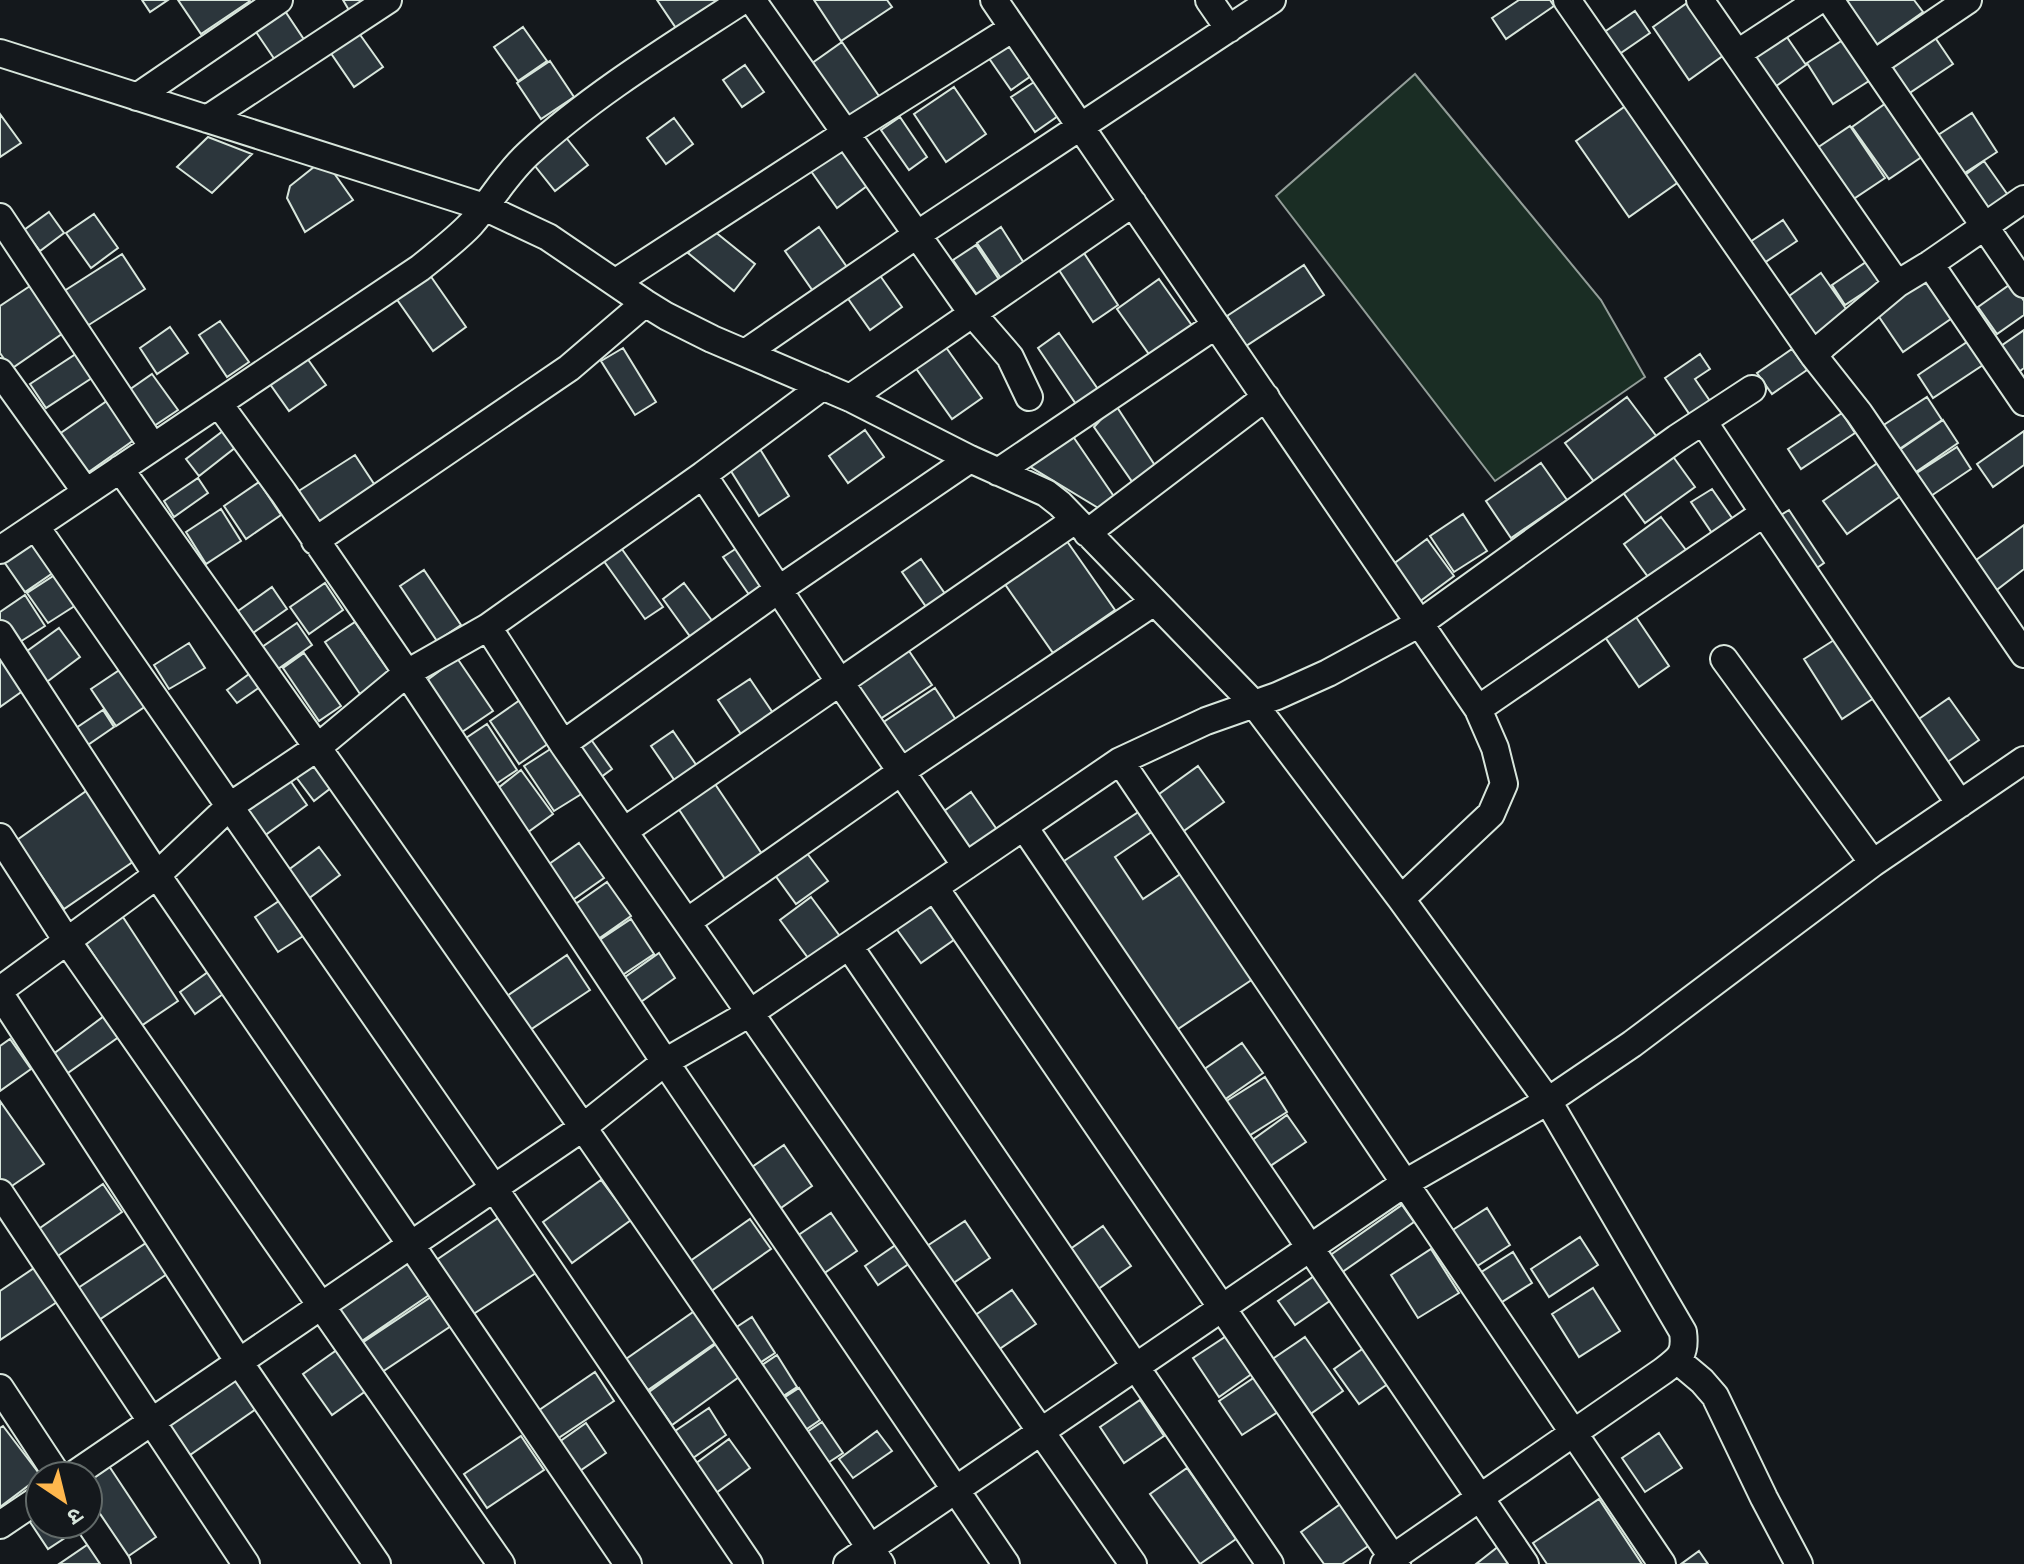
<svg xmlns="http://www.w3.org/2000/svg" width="2024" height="1564" font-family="'Public Sans','Noto Sans Devanagari',sans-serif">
  <rect width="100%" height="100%" fill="#14181c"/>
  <path fill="#1a2d24" stroke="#939e99" stroke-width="2" d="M 1415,74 L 1601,300 L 1645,377 L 1495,481 L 1276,196 Z"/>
  <path fill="#2c363c" stroke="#d8e6dc" stroke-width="2" d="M 142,0 L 168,0 L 150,12 Z
    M 178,0 L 249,0 L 250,1 L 201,34 Z
    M 343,0 L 377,0 L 353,17 Z
    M 657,0 L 729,0 L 680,34 Z
    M 814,0 L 887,0 L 892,7 L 841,41 Z
    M 1519,0 L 1550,0 L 1554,6 L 1506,39 L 1492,18 Z
    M 1843,0 L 1914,0 L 1923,12 L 1875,46 Z
    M 1687,3 L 1724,55 L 1689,80 L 1653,27 Z
    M 283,8 L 307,44 L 277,63 L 254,29 Z
    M 1635,11 L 1650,33 L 1615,57 L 1600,35 Z
    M 523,27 L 547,61 L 518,81 L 494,47 Z
    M 1780,27 L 1806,65 L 1772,89 L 1745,51 Z
    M 356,29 L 383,67 L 354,87 L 328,49 Z
    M 1932,33 L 1953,64 L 1908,94 L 1888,64 Z
    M 1846,38 L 1872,79 L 1833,104 L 1807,63 Z
    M 1006,40 L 1031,76 L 1011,90 L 986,54 Z
    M 842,42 L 881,99 L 847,123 L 808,66 Z
    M 550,61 L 574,97 L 541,119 L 517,83 Z
    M 745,65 L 764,92 L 742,107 L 723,80 Z
    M 1034,82 L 1058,116 L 1035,132 L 1011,97 Z
    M 954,87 L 986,134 L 946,162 L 914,114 Z
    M 1889,101 L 1926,154 L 1889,179 L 1852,127 Z
    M 1627,105 L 1680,181 L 1629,217 L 1576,141 Z
    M 1972,113 L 1997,152 L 1960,176 L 1935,137 Z
    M 0,114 L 21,143 L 0,157 Z
    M 900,117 L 927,157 L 909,170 L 881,130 Z
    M 674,118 L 693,144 L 666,164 L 647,138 Z
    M 1850,126 L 1885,178 L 1852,200 L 1817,148 Z
    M 560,130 L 588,165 L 555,191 L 527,156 Z
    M 208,137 L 252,154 L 212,193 L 177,167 Z
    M 836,143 L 867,186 L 837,208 L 806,164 Z
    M 324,159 L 353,200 L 305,232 L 287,198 L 290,186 Z
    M 1984,161 L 2010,198 L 1990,212 L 1965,175 Z
    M 49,212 L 64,233 L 40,251 L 24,230 Z
    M 94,214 L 118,248 L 91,268 L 66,233 Z
    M 1783,220 L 1797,241 L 1761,265 L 1747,244 Z
    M 709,227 L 755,264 L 734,291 L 688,253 Z
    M 819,227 L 849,270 L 815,294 L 785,251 Z
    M 1001,227 L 1029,271 L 1006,286 L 977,243 Z
    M 976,245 L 1002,284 L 980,299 L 953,260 Z
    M 1082,250 L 1118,305 L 1093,322 L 1057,267 Z
    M 122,254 L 145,289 L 84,328 L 61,293 Z
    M 1869,260 L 1883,280 L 1845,305 L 1832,285 Z
    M 1304,265 L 1324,295 L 1246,346 L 1227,316 Z
    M 874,267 L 902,307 L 870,330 L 842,290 Z
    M 425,268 L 466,327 L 433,351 L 391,291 Z
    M 1821,273 L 1849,313 L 1813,339 L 1785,299 Z
    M 1926,275 L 1955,316 L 1903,352 L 1875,311 Z
    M 1159,279 L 1193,327 L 1151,357 L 1117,309 Z
    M 36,282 L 69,329 L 11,369 L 0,353 L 0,306 Z
    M 2012,283 L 2024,301 L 2024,315 L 1997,334 L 1978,307 Z
    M 220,321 L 249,362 L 227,377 L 199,335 Z
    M 170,327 L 188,353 L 157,374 L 140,348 Z
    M 2024,330 L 2024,368 L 2016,374 L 1998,348 Z
    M 1059,333 L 1102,395 L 1080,410 L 1038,348 Z
    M 1970,340 L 1986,363 L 1933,398 L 1918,375 Z
    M 945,346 L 982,398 L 952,419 L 915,367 Z
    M 85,348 L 101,372 L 46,408 L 30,384 Z
    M 623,348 L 656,402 L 635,415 L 601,361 Z
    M 1792,349 L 1807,370 L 1772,394 L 1757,373 Z
    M 302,351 L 326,385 L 289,411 L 265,377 Z
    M 1700,354 L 1710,369 L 1695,379 L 1712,404 L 1692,418 L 1665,378 Z
    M 152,374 L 178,410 L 154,426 L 129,390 Z
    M 114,396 L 141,435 L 83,476 L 55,437 Z
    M 1627,397 L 1657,437 L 1595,483 L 1565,443 Z
    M 1927,397 L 1942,420 L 1895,452 L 1879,428 Z
    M 1115,404 L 1156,467 L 1133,483 L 1094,427 Z
    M 1842,413 L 1855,433 L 1801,469 L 1788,449 Z
    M 1943,420 L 1958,443 L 1910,476 L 1895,453 Z
    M 865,430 L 884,457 L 848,483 L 829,456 Z
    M 223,431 L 236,447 L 199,476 L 186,459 Z
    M 2024,431 L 2024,465 L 1993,487 L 1977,464 Z
    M 1070,432 L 1115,498 L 1100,509 L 1029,466 Z
    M 755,441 L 789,496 L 759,516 L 724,460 Z
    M 1957,447 L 1971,469 L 1925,500 L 1909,478 Z
    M 1669,451 L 1695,487 L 1645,523 L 1619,487 Z
    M 355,455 L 380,493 L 319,533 L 294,494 Z
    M 1879,462 L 1902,495 L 1847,534 L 1823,501 Z
    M 1541,463 L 1567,500 L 1511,538 L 1486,501 Z
    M 198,478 L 208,493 L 174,517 L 164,501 Z
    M 259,482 L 281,515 L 246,539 L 224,506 Z
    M 1712,489 L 1739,528 L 1718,542 L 1691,502 Z
    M 221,509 L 241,541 L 206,564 L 186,532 Z
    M 1789,510 L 1824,563 L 1811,572 L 1776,518 Z
    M 1463,514 L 1487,551 L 1454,572 L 1430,536 Z
    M 1661,517 L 1689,554 L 1651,581 L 1624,544 Z
    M 2024,525 L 2024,569 L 1994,592 L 1972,563 Z
    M 35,532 L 60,568 L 25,592 L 0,556 Z
    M 1064,537 L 1115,610 L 1053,653 L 1002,580 Z
    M 1427,539 L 1454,576 L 1419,602 L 1392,565 Z
    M 619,545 L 663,607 L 645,619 L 601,557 Z
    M 740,546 L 769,588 L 752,599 L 723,557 Z
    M 921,559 L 950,601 L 931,614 L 902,572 Z
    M 64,569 L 84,600 L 48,623 L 27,593 Z
    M 424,570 L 461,625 L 437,641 L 400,586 Z
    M 325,583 L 343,610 L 309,634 L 290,607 Z
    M 684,583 L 716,626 L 694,642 L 663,599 Z
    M 272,587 L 287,609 L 253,633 L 238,611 Z
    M 25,595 L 45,626 L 12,647 L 0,629 L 0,612 Z
    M 1634,614 L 1669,666 L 1639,687 L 1603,634 Z
    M 355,622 L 391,674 L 360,694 L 325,642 Z
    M 297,623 L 312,645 L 278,669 L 262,647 Z
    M 59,628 L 80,657 L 44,684 L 23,654 Z
    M 1842,635 L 1880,694 L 1842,719 L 1804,659 Z
    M 189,643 L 205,668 L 169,689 L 154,665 Z
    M 905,645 L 932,685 L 880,719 L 853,679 Z
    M 304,653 L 341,706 L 319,721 L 283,668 Z
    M 0,655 L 24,690 L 0,707 Z
    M 457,658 L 493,711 L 456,736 L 422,684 Z
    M 127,665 L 152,702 L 116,726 L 91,689 Z
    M 260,666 L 270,680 L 237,703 L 227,690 Z
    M 750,679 L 777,719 L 745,740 L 718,700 Z
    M 935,688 L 960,726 L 901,765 L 876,727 Z
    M 1949,698 L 1979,740 L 1946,763 L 1916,721 Z
    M 520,700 L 549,743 L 519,764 L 490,721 Z
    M 103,710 L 114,727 L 79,751 L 67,734 Z
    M 487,724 L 517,770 L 490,788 L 460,742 Z
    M 585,731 L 612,769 L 597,780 L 570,741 Z
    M 673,731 L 697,766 L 675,781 L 651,746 Z
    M 552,748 L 583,793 L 554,811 L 524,766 Z
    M 317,749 L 340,781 L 314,801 L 290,769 Z
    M 1198,766 L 1224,802 L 1181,833 L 1155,797 Z
    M 521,770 L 553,814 L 524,835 L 493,792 Z
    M 285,773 L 307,805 L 264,836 L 242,805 Z
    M 713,781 L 762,854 L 725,879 L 676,805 Z
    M 89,789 L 137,859 L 64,909 L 17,840 Z
    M 971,792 L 1000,834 L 966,858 L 937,816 Z
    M 1140,811 L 1153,831 L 1115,857 L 1143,899 L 1182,873 L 1253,979 L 1175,1031 L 1061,863 Z
    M 579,843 L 604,878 L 567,904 L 542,869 Z
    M 319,847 L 340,875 L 308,899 L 287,871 Z
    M 803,848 L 828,881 L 796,904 L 772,871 Z
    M 607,882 L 631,916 L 594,942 L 570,908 Z
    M 288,895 L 311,931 L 278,952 L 255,917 Z
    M 811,897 L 842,939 L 811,962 L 780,920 Z
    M 930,898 L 958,937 L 921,963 L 893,924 Z
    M 119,911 L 178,1001 L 141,1026 L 81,936 Z
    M 631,919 L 654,954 L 618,978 L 595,943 Z
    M 659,953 L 675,978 L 635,1006 L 618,982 Z
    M 567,955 L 590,990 L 530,1030 L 507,996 Z
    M 215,967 L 230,989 L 195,1014 L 180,992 Z
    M 108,1013 L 123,1034 L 65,1075 L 52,1055 Z
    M 10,1039 L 31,1069 L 0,1091 L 0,1046 Z
    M 1242,1043 L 1263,1073 L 1224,1100 L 1203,1070 Z
    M 1265,1077 L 1287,1112 L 1247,1137 L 1225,1102 Z
    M 0,1101 L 44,1164 L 6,1190 L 0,1182 Z
    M 1287,1115 L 1306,1142 L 1269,1167 L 1251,1141 Z
    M 784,1145 L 812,1186 L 778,1210 L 749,1169 Z
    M 601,1180 L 631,1220 L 572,1263 L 543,1222 Z
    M 103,1184 L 122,1212 L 49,1262 L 30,1235 Z
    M 1402,1205 L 1414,1222 L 1341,1273 L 1329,1256 Z
    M 1487,1208 L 1510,1245 L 1471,1270 L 1448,1233 Z
    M 831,1213 L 857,1251 L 823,1274 L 797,1236 Z
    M 504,1214 L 542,1269 L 466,1319 L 429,1265 Z
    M 750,1219 L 771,1249 L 707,1294 L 686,1264 Z
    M 965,1221 L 990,1258 L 952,1284 L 927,1246 Z
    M 1103,1226 L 1131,1266 L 1094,1292 L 1066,1252 Z
    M 1580,1237 L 1598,1265 L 1549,1297 L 1531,1269 Z
    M 900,1242 L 913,1261 L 878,1285 L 865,1266 Z
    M 146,1243 L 167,1274 L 93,1324 L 72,1292 Z
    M 1431,1249 L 1459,1293 L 1418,1318 L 1391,1275 Z
    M 403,1251 L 432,1293 L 356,1345 L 327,1303 Z
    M 1513,1252 L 1532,1283 L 1494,1307 L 1475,1276 Z
    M 34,1268 L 57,1302 L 0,1340 L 0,1291 Z
    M 1317,1274 L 1334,1298 L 1295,1325 L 1278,1301 Z
    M 1593,1288 L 1620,1331 L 1579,1357 L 1552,1314 Z
    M 1012,1290 L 1036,1324 L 998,1350 L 974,1316 Z
    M 431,1297 L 451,1326 L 382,1372 L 362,1343 Z
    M 696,1310 L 718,1341 L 648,1390 L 626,1359 Z
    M 752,1317 L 775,1353 L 752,1368 L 729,1332 Z
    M 1228,1335 L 1253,1373 L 1219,1397 L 1193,1358 Z
    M 1305,1337 L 1343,1391 L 1309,1415 L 1271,1360 Z
    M 716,1344 L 739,1377 L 672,1425 L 649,1392 Z
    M 1368,1345 L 1392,1381 L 1359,1404 L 1334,1369 Z
    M 341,1347 L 370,1388 L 332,1415 L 303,1374 Z
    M 777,1355 L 797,1387 L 774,1402 L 753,1371 Z
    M 595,1372 L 614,1401 L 548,1445 L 529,1417 Z
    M 233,1375 L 256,1409 L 190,1455 L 167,1421 Z
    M 1258,1375 L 1281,1410 L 1242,1435 L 1219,1401 Z
    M 799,1388 L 820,1420 L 798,1435 L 776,1403 Z
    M 1140,1400 L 1164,1436 L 1124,1463 L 1100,1427 Z
    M 709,1408 L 726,1435 L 693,1458 L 675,1431 Z
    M 822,1422 L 843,1453 L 820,1468 L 798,1438 Z
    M 586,1423 L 606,1453 L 571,1477 L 552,1447 Z
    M 3,1426 L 41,1476 L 0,1507 L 0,1428 Z
    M 877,1431 L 892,1451 L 853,1478 L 839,1459 Z
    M 1659,1433 L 1682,1468 L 1645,1492 L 1622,1458 Z
    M 521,1436 L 544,1470 L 487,1508 L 464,1474 Z
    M 729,1439 L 750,1468 L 716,1493 L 695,1464 Z
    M 107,1463 L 156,1537 L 117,1564 L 88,1520 L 88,1476 Z
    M 1187,1468 L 1236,1539 L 1200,1564 L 1150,1494 Z
    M 1599,1499 L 1642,1564 L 1547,1564 L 1533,1543 Z
    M 40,1502 L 40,1524 L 73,1524 L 77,1530 L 48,1549 L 24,1513 Z
    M 1342,1503 L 1371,1544 L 1342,1564 L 1324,1564 L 1301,1532 Z
    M 90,1543 L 104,1564 L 59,1564 Z
    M 1499,1546 L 1512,1564 L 1476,1564 Z
    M 1699,1551 L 1708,1564 L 1681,1564 Z"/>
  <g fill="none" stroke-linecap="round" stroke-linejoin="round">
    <defs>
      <path id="minor" d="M 752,0 L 972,313 L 1010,357 L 1029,397
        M 994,0 L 1478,709 L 1764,513 L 1960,804
        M 1209,0 L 1229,29
        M 1567,0 L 1814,356 L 1859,413 L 2024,654
        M 1700,0 L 1897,284
        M 1830,0 L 2024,284
        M 0,53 L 484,207 L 548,237 L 645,303 L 666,316 L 712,339 L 850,398 L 970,459 L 1046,493 L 1060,504 L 1254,704 L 1401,899 L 1548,1101 L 1683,1332 C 1686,1354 1680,1358 1663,1371 L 1384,1564
        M 1738,53 L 1819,0
        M 1875,63 L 1968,0
        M 137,97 L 279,0
        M 207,119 L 388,0
        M 0,217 L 153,447
        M 1930,264 L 2024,402
        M 616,282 L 846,133 L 1013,28
        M 745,353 L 918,234 L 1272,0
        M 1814,356 L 1824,345 L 1897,284 L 1930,264 L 2024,199
        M 0,372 L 86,492
        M 850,398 L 1133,203
        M 219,404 L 283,492 L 407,673 L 665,1062 L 1006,1564
        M 1703,421 L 1764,513
        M 120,469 C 378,831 633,1195 881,1564
        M 998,472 L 1216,325
        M 703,475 L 839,681 L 966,866
        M 36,527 L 494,1188 L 749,1564
        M 1087,533 L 1266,397
        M 315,541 L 569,368 L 645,303
        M 0,550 L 420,268 C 437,254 456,240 471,224 C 491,201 506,174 529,153 C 592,95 671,47 743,0
        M 488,627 L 563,744 L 1133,1564
        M 0,634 L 157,875 L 411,1245 L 628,1564
        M 1724,659 L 1873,863
        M 563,744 L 778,590 L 970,459
        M 1120,761 L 1662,1564
        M 1024,827 L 1525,1564
        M 624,831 L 1075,520
        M 0,837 L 67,941 L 501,1564
        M 935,888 L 1397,1564
        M 1401,899 L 1491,814 L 1504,784 L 1495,748 L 1478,709
        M 687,922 L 902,771 L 1154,602
        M 849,946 L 1270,1564
        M 0,990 L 157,875 L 230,806 L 318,747 L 407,673 L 488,627 L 703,475 L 823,386
        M 0,994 L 239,1362 L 377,1564
        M 0,1193 L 246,1564
        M 1677,1360 L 1702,1381 L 1715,1396 L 1764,1498 L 1799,1564
        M 0,1388 L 58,1476
        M 72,1476 L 582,1128 L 665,1062 L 750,1013 L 1120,761 L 1206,721 L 1277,696 L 1328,673 L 1420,623 L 1677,438 L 1752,389
        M 88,1521 L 117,1564
        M 0,1525 L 40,1498
        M 847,1564 L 1405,1183 L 1548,1101 L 1632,1044 L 1873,863 L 2024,760"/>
    </defs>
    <use href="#minor" stroke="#d8e6dc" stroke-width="30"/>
    <use href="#minor" stroke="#14181c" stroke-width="26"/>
  </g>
  <g transform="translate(64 1500) rotate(145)"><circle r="38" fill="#14181c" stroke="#626a69" stroke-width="2"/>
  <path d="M0-6L14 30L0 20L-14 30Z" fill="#ffb74d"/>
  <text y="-12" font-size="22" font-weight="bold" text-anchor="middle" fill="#d8e6dc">उ</text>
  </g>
</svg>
